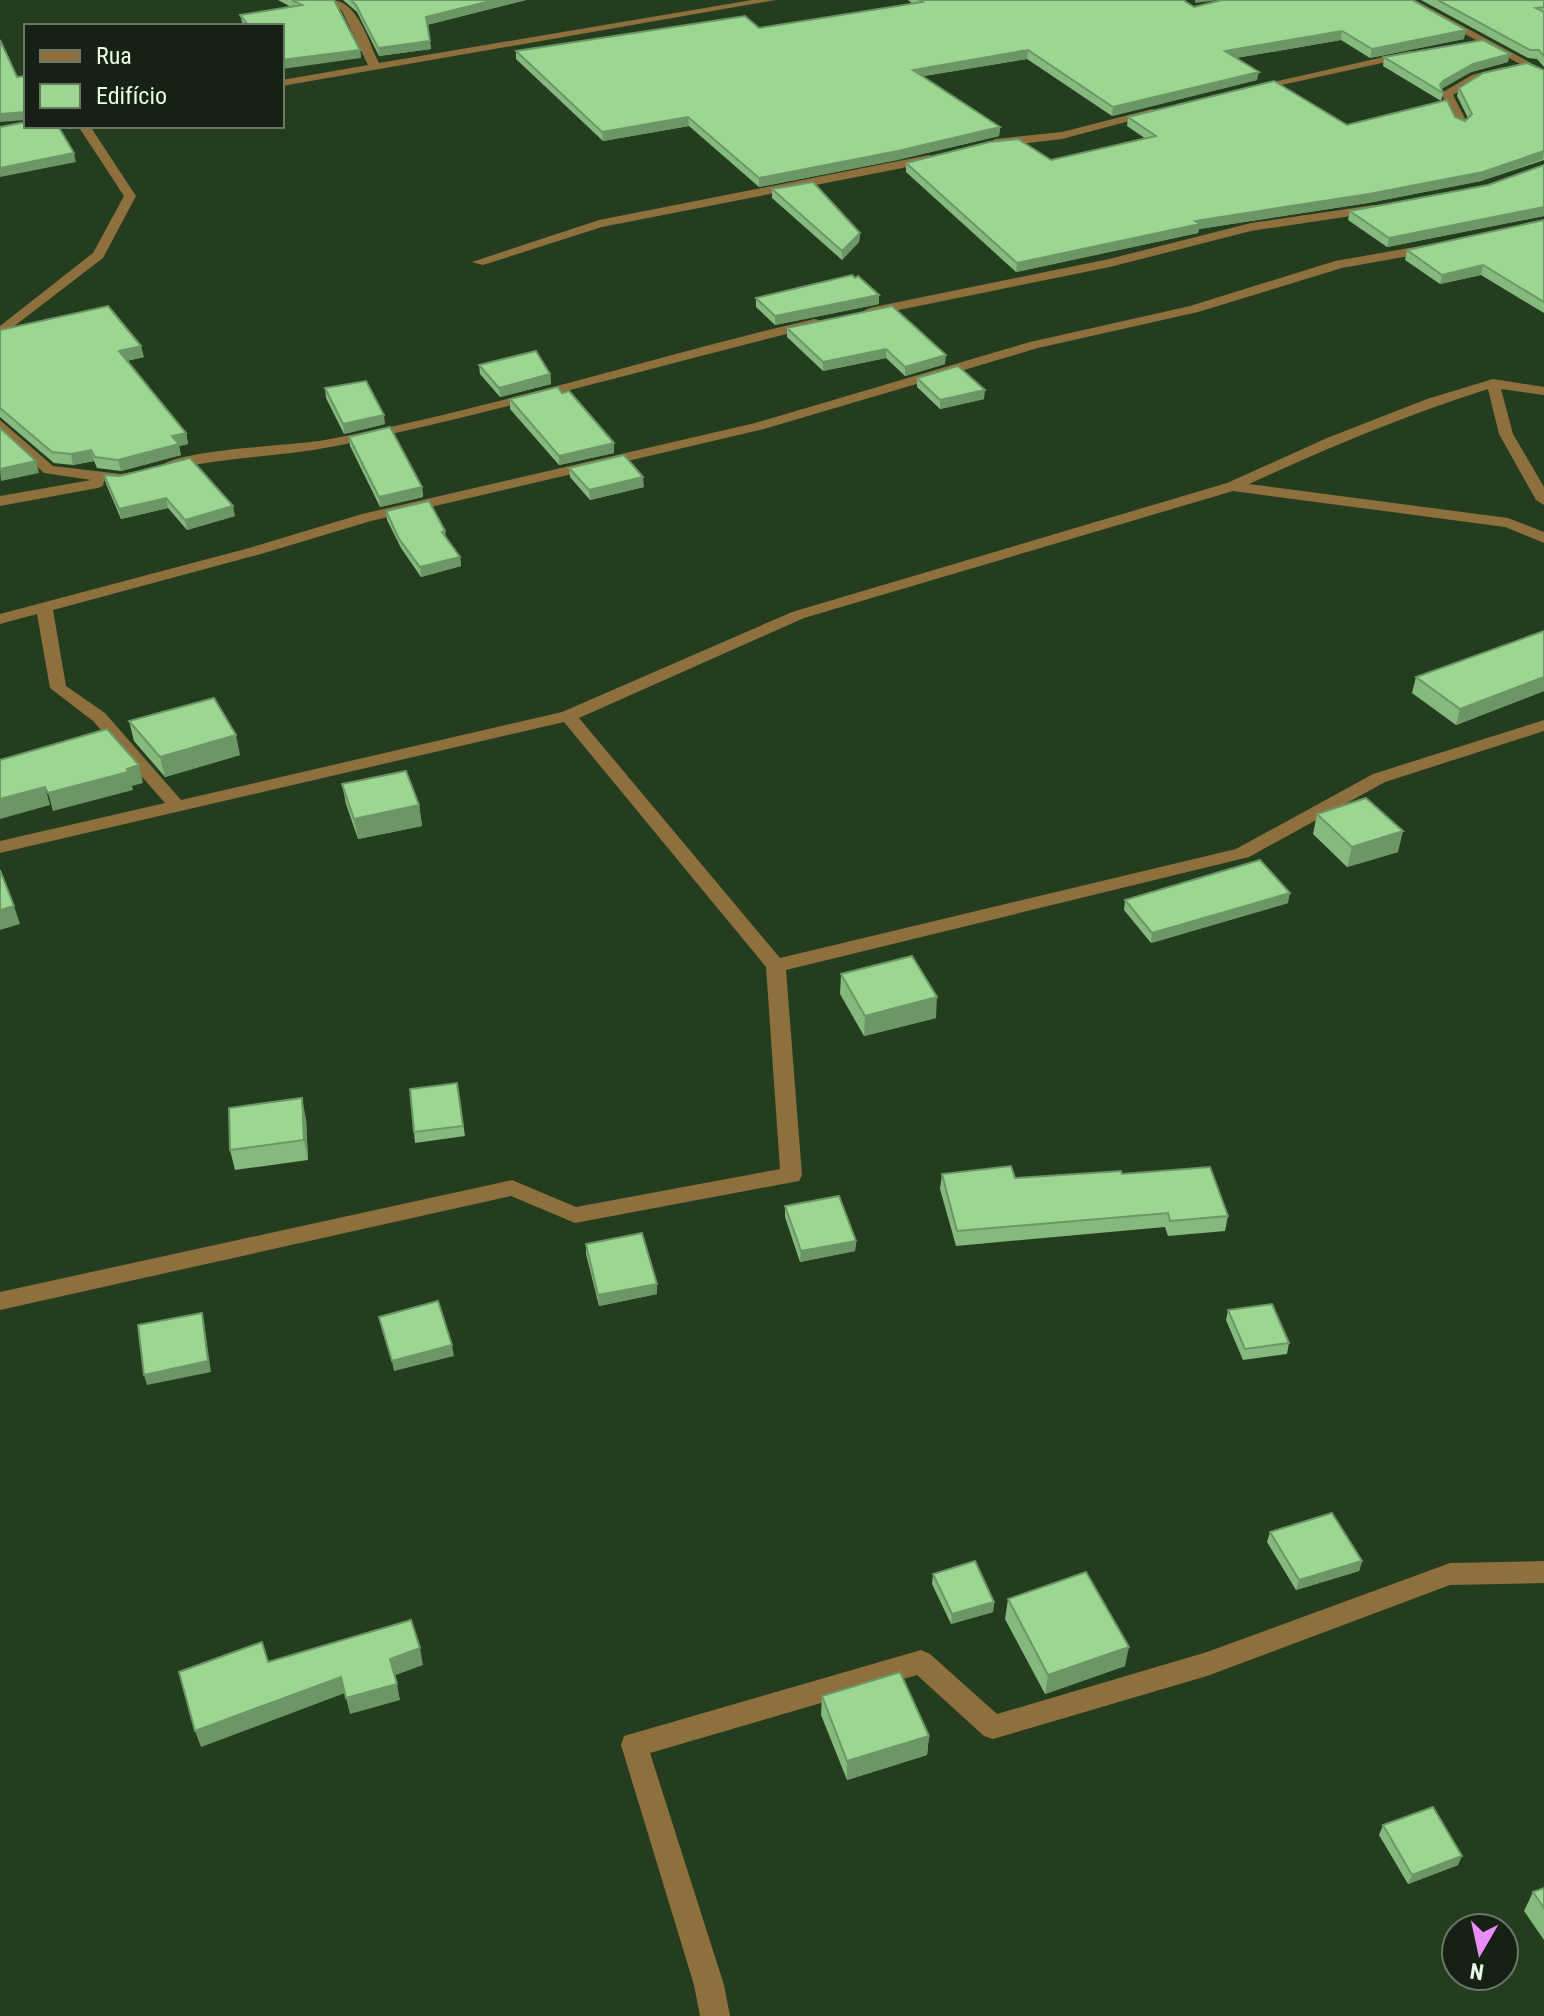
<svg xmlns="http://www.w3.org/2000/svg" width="1544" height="2016" font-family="'Roboto Condensed',sans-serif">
  <rect width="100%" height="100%" fill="#233d1e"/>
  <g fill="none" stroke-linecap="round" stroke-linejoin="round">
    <path fill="#8d703d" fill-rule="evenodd" d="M 331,0 C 358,0 368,42 379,63 L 752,0 L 776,0 L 282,86 L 282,80 L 368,65 L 342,11 Z
      M 1402,0 L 1415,0 L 1544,70 L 1544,77 Z
      M 1410,51 L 1414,52 L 1414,56 L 1249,92 L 1243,89 Z
      M 1503,67 L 1507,68 L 1507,72 L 1480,79 L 1453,95 L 1468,124 L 1458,126 L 1441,94 L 1443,92 L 1472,75 Z
      M 1152,109 L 1156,110 L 1156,114 L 1062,139 L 995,147 L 989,143 L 995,139 L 1062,132 Z
      M 78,126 L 90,126 L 136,196 L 103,258 L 0,337 L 0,326 L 93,253 L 124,196 Z
      M 929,155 L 935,159 L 933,162 L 602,227 L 483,265 L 472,262 L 599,220 Z
      M 1374,205 L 1380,209 L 1378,212 L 1251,231 L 1110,267 L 869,316 L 862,312 L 869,308 L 1109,259 L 1251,223 Z
      M 1432,244 L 1437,245 L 1437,251 L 1342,268 L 1198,312 L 1038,348 L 764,429 L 371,521 L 261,554 L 53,610 L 66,686 L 105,713 L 181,800 L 562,712 L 792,612 L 1227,483 L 1327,438 L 1427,399 L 1493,379 L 1544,387 L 1544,395 L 1501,389 L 1513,434 L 1544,487 L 1544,505 L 1536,500 L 1499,434 L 1488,389 C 1406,415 1327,448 1249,484 L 1508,518 L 1544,532 L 1544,543 L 1505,527 L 1233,491 L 804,618 L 579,718 L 780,958 L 1236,849 L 1373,774 L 1544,720 L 1544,731 L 1385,782 L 1249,857 L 786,970 L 802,1175 L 799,1181 L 575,1223 L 511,1196 L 0,1310 L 0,1292 L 512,1180 L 576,1207 L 780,1169 L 766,967 L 564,722 L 0,853 L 0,841 L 165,803 L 93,721 L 50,688 L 37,614 L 0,624 L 0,614 L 249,548 L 362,514 L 755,423 L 1030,342 L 1190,306 L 1335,261 Z
      M 814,319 L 819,320 L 819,326 C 661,365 505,410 346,444 C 287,457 225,456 166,471 L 159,467 C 179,449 291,446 325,440 C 490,410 651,357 814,319 Z
      M 0,420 L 53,466 L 121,474 L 132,472 L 139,476 L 121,483 L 104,481 L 103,486 L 98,488 L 0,506 L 0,496 L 91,480 L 44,473 L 0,432 Z
      M 1544,1561 L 1544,1583 L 1450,1585 L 1207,1676 L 993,1739 L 984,1736 L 917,1675 L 650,1753 L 724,1985 L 730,2016 L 700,2016 L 694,1985 L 621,1745 L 624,1736 L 921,1650 L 930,1654 L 997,1714 L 1207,1652 L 1450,1563 Z"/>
  </g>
  <path fill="#85b97d" d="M 278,0 L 334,0 L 360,50 L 361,58 L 282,26 L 244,26 L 242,22 L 240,15 L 291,7 Z
    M 343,0 L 526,0 L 427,25 L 431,49 L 379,56 L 357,12 Z
    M 908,0 L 1183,0 L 1194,7 L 1464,39 L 1370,58 L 1341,40 L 1236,58 L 1257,80 L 1112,116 L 1027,59 L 923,76 L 1000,127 L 999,136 L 897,160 L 759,187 L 689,126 L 603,141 L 516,59 L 516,51 L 759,28 L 913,4 Z
    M 1421,0 L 1544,0 L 1544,67 L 1537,59 L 1528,58 Z
    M 1384,57 L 1508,62 L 1471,72 L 1441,89 L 1443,93 L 1441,101 L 1383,66 Z
    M 1544,70 L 1544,160 L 1481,181 L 1368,203 L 1199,229 L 1198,233 L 1016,272 L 906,172 L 906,163 L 1051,160 L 1146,139 L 1127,126 L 1128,117 L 1347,125 L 1455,117 L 1465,121 L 1468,118 L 1457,96 L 1459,88 Z
    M 1544,165 L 1544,216 L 1387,247 L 1348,220 L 1350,211 L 1488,185 Z
    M 772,189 L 860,233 L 859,242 L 842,260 L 772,198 Z
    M 1544,220 L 1544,313 L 1481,275 L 1440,284 L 1405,260 L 1407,250 Z
    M 855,278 L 879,295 L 879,304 L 775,325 L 756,307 L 756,298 Z
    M 892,306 L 945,364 L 905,376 L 886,358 L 823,371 L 787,337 L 787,328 Z
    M 0,330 L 144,357 L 127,361 L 186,433 L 188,444 L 179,446 L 181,455 L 121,471 L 97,468 L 94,461 L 73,465 L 54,463 L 0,417 Z
    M 479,365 L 550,374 L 551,384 L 500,397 L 480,374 Z
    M 917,378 L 984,399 L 940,409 L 917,387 Z
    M 325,388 L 385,424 L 344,434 L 326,398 Z
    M 562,393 L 614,443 L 614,453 L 559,465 L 510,409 L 510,399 Z
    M 349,437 L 422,487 L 423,497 L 380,507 L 350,446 Z
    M 569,468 L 644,487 L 590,500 L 570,477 Z
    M 104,475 L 235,516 L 187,530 L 168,508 L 121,519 L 106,484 Z
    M 386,511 L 445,531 L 446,538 L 460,557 L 461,566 L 421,577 L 401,548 L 387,520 Z
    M 1544,631 L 1544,691 L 1456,725 L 1412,693 L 1416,677 Z
    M 129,721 L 240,755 L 165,777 L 134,741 Z
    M 342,784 L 419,805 L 422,826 L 358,839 L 346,804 Z
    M 1317,814 L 1398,852 L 1347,867 L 1313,834 Z
    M 1125,900 L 1288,903 L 1151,943 L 1124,910 Z
    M 841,974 L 936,1018 L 864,1036 L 840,994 Z
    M 457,1083 L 465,1136 L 415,1143 L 414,1132 Z
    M 306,1119 L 308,1160 L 235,1170 L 230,1150 Z
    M 942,1174 L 1015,1178 L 1122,1174 L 1228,1216 L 1225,1231 L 1168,1236 L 1165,1227 L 956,1246 L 940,1189 Z
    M 785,1206 L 856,1241 L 855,1251 L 800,1262 L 785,1217 Z
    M 586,1244 L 657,1294 L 599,1306 L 586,1254 Z
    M 1228,1310 L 1289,1343 L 1287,1354 L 1243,1360 L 1226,1320 Z
    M 1270,1532 L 1362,1561 L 1359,1571 L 1296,1590 L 1267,1542 Z
    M 933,1574 L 994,1602 L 993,1612 L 951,1624 L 932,1584 Z
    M 1008,1599 L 1125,1666 L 1045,1694 L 1005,1619 Z
    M 822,1696 L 929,1736 L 927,1755 L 847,1780 L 821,1715 Z
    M 1383,1825 L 1458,1865 L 1408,1884 L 1379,1835 Z
    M 1544,1888 L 1544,1940 L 1524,1911 L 1533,1892 Z"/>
  <path fill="#6c9666" d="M 494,0 L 526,0 L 426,25 L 426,17 Z
    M 1195,0 L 1218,0 L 1195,3 Z
    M 1466,30 L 1464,39 L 1370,58 L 1372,49 Z
    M 1342,31 L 1341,40 L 1224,60 L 1225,51 Z
    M 430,41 L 431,49 L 379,56 L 378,48 Z
    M 360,50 L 361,58 L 282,69 L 282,60 Z
    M 1028,50 L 1027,59 L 913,78 L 913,70 Z
    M 1510,54 L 1508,62 L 1471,72 L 1441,89 L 1440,85 L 1443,81 L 1473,64 Z
    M 1259,72 L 1257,80 L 1112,116 L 1113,107 Z
    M 26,112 L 26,120 L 0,122 L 0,114 Z
    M 688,117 L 689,126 L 603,141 L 602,132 Z
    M 1000,127 L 999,136 L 897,160 L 759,187 L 759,178 Z
    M 1544,151 L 1543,159 L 1481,181 L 1368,203 L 1199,229 L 1198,233 L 1016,272 L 1017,263 L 1195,221 Z
    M 74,153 L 76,162 L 0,177 L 0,168 Z
    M 1544,207 L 1544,216 L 1387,247 L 1389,238 Z
    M 860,233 L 859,242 L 842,260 L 842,251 Z
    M 1483,265 L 1481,275 L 1440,284 L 1442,275 Z
    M 879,295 L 879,304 L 775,325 L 775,316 Z
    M 141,346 L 144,357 L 121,362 L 119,351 Z
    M 886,349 L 886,358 L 823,371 L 823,362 Z
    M 946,355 L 945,364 L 905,376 L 905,367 Z
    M 550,374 L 551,384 L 500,397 L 499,388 Z
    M 985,390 L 984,399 L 940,409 L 940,400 Z
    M 384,415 L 385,424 L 344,434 L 343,424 Z
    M 186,433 L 188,444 L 179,446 L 181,455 L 121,471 L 118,460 L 172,436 Z
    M 614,443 L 614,453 L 559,465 L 559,456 Z
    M 91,450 L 94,461 L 73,465 L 71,454 Z
    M 36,461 L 39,473 L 1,481 L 0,469 Z
    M 643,477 L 644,487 L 590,500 L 589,490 Z
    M 422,487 L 423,497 L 380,507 L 379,497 Z
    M 166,498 L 168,508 L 121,519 L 119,509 Z
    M 233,506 L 235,516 L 187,530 L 185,520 Z
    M 460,557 L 461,566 L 421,577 L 420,567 Z
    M 1544,677 L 1544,691 L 1456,725 L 1460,709 Z
    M 236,735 L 240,755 L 165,777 L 160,757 Z
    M 139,765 L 143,783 L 132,786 L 133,790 L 53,811 L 48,793 Z
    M 45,787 L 50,805 L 0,819 L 0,799 Z
    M 419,805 L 422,826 L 358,839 L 354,819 Z
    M 1403,831 L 1398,852 L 1347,867 L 1352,847 Z
    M 1290,893 L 1288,903 L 1151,943 L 1152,933 Z
    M 14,906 L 20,924 L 0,930 L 0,910 Z
    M 937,997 L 936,1018 L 864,1036 L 865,1016 Z
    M 302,1098 L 306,1119 L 308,1160 L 304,1140 Z
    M 856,1241 L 855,1251 L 800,1262 L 801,1251 Z
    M 657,1284 L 657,1294 L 599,1306 L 598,1295 Z
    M 202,1313 L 204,1323 L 211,1372 L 147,1385 L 144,1375 Z
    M 452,1345 L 454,1356 L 394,1371 L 392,1361 Z
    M 1362,1561 L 1359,1571 L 1296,1590 L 1299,1580 Z
    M 994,1602 L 993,1612 L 951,1624 L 952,1614 Z
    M 1129,1647 L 1125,1666 L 1045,1694 L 1048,1675 Z
    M 420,1648 L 423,1665 L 393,1676 L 390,1659 Z
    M 341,1677 L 345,1693 L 201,1747 L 195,1731 Z
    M 397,1684 L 400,1700 L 350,1714 L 346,1698 Z
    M 929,1736 L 927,1755 L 847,1780 L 847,1761 Z
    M 1462,1856 L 1458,1865 L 1408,1884 L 1412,1875 Z"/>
  <path fill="#9bd791" stroke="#6c9666" stroke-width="2" d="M 292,0 L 334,0 L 360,50 L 282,60 L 282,26 L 249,26 L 240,15 L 302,5 Z
    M 351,0 L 494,0 L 426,17 L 430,41 L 378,48 L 356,5 Z
    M 920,0 L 1183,0 L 1194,7 L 1222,0 L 1412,0 L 1466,30 L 1372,49 L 1342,31 L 1225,51 L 1259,72 L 1113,107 L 1028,50 L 913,70 L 1000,127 L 898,151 L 759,178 L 688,117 L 602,132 L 516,51 L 745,16 L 759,28 L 923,2 Z
    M 1438,0 L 1544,0 L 1544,7 L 1536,8 L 1544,12 L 1544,56 L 1539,50 L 1530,50 Z
    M 0,40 L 17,77 L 26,76 L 26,112 L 0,114 Z
    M 1483,40 L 1510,54 L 1473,64 L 1443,81 L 1440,85 L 1443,93 L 1384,57 Z
    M 1527,63 L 1544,70 L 1544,151 L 1483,172 L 1369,194 L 1195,221 L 1200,224 L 1017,263 L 906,163 L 989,142 L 1018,139 L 1051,160 L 1156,136 L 1128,117 L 1274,81 L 1347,125 L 1447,100 L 1455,117 L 1465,121 L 1472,114 L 1459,88 L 1483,73 Z
    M 26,122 L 26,126 L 58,126 L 74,153 L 0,168 L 0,127 Z
    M 1544,165 L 1544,207 L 1389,238 L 1350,211 L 1488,185 Z
    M 813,182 L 860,233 L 842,251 L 772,189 Z
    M 1544,220 L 1544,302 L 1483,265 L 1442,275 L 1407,250 Z
    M 852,275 L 855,278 L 858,276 L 879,295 L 775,316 L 756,298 Z
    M 108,306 L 141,346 L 119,351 L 186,433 L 172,436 L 179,444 L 118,460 L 95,457 L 91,450 L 71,454 L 52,452 L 0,408 L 0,330 Z
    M 892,306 L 946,355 L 905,367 L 886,349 L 823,362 L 787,328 Z
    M 536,351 L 550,374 L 499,388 L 479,365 Z
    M 958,366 L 985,390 L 940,400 L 917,378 Z
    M 366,381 L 384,415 L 343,424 L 325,388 Z
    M 558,387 L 562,393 L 569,391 L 614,443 L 559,456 L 510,399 Z
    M 390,427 L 422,487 L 379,497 L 349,437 Z
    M 0,428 L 36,461 L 0,469 Z
    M 624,455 L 643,477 L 589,490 L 569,468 Z
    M 190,458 L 233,506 L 185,520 L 166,498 L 119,509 L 104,475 L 120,476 Z
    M 429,501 L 445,531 L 442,532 L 460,557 L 420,567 L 399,539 L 386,511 Z
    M 1544,631 L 1544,677 L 1460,709 L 1416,677 Z
    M 214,698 L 236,735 L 160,757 L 129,721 Z
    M 107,729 L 139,765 L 127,769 L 128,772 L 48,793 L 45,787 L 0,799 L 0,760 Z
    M 406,771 L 419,805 L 354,819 L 342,784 Z
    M 1366,798 L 1403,831 L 1352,847 L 1317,814 Z
    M 1260,860 L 1290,893 L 1152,933 L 1125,900 Z
    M 0,870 L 14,906 L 0,910 Z
    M 912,956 L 937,997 L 865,1016 L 841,974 Z
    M 457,1083 L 463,1126 L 414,1132 L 410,1089 Z
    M 302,1098 L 304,1140 L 230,1150 L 229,1108 Z
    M 1011,1166 L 1015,1178 L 1121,1171 L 1122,1174 L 1210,1167 L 1228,1216 L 1170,1221 L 1168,1213 L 957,1231 L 942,1174 Z
    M 839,1196 L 856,1241 L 801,1251 L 785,1206 Z
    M 642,1233 L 657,1284 L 598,1295 L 586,1244 Z
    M 438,1301 L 452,1345 L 392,1361 L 379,1317 Z
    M 1272,1304 L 1289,1343 L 1245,1349 L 1228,1310 Z
    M 202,1313 L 208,1361 L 144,1375 L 138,1325 Z
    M 1332,1513 L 1362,1561 L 1299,1580 L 1270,1532 Z
    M 975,1561 L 994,1602 L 952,1614 L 933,1574 Z
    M 1086,1572 L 1129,1647 L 1048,1675 L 1008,1599 Z
    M 411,1620 L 420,1648 L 390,1659 L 397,1684 L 346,1698 L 341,1677 L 195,1731 L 179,1672 L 262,1642 L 268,1662 Z
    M 900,1672 L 929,1736 L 847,1761 L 822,1696 Z
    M 1433,1807 L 1462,1856 L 1412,1875 L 1383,1825 Z
    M 1544,1888 L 1544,1908 L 1533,1892 Z"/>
  <rect x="24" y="24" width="260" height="104" fill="#152113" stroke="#6a7868" stroke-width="2"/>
  <rect x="40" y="50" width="40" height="12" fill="#8d703d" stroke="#6a7868" stroke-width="2"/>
  <text x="96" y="64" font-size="24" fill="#eafae7">Rua</text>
  <rect x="40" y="84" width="40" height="24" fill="#9bd791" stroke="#6a7868" stroke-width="2"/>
  <text x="96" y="104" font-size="24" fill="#eafae7">Edifício</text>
  <g transform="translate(1480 1952) rotate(189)"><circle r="38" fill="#152113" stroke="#6a7868" stroke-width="2"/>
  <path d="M0-6L14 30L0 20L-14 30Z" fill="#ea8dfd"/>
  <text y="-12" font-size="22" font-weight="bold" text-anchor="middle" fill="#eafae7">N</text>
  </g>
</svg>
